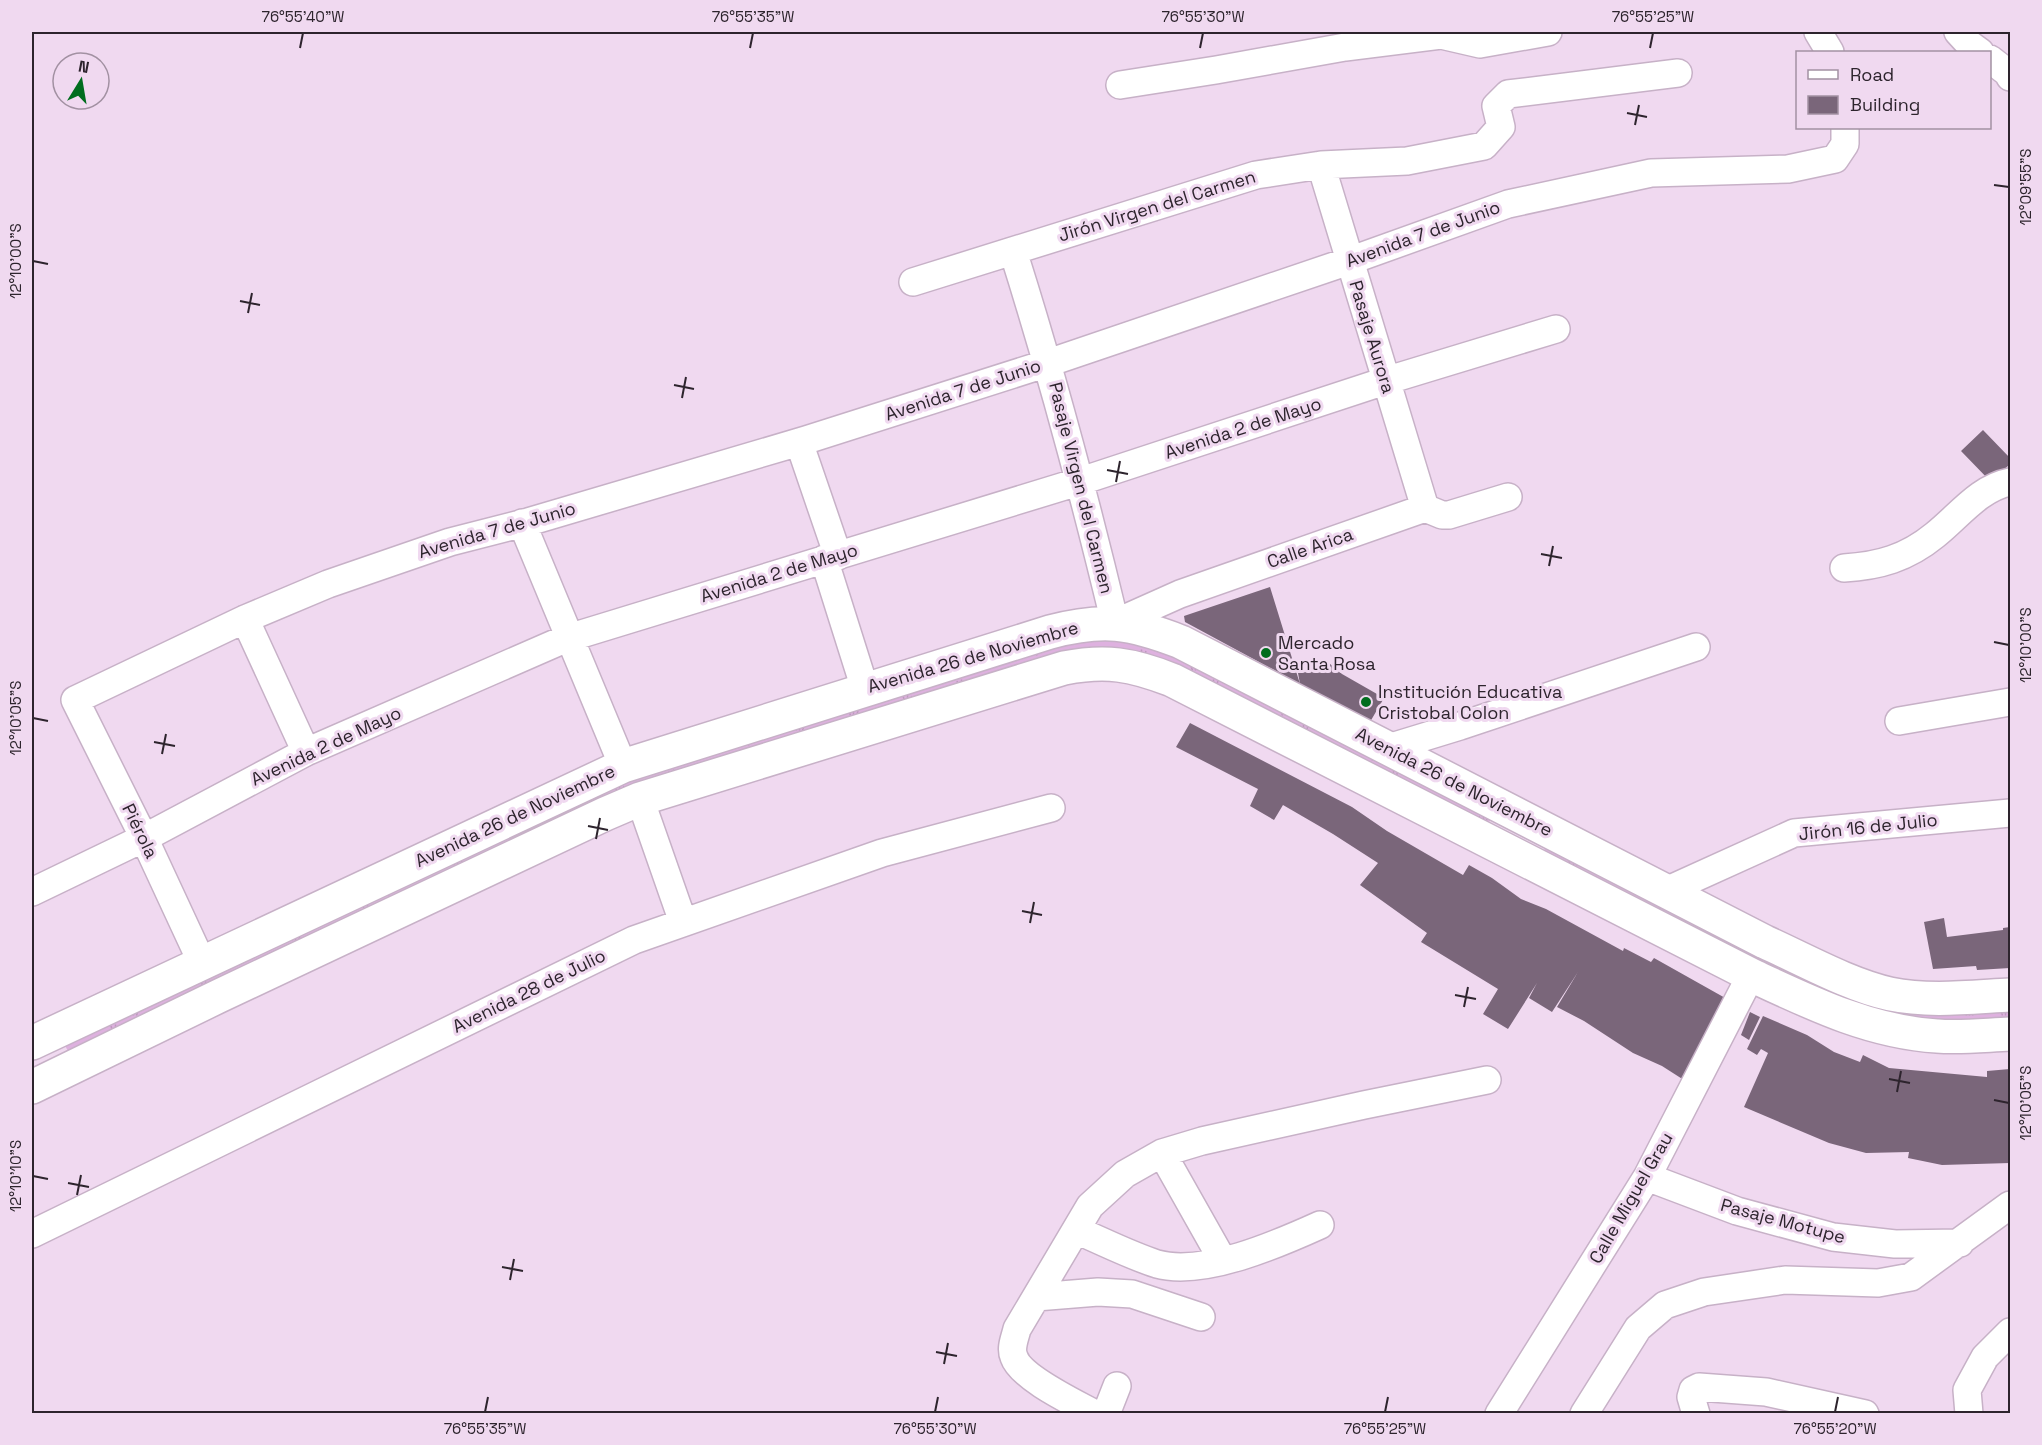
<svg xmlns="http://www.w3.org/2000/svg" width="2042" height="1445" font-family="'Space Grotesk',sans-serif">
  <defs>
    <pattern id="grass-tufts" width="24" height="20" patternUnits="userSpaceOnUse" patternTransform="scale(1.5)"><rect width="24" height="20" fill="#deb1df"/><path d="M3 7l-1-3M5 7V3M7 7l1-3M15 17l-1-3M17 17v-4M19 17l1-3" fill="none" stroke="#bf98c0"/></pattern>
  </defs>
  <rect width="100%" height="100%" fill="#f0d9f0"/>
  <path fill="url(#grass-tufts)" d="M 1091,636 L 1136,642 L 1170,653 L 1492,817 L 1488,824 L 1133,651 C 1106,646 1087,648 1060,652 L 682,770 L 326,930 L 68,1051 L 64,1044 L 585,794 Z
    M 1547,845 L 1931,1014 L 2010,1012 L 2010,1021 L 1968,1023 L 1884,1015 L 1813,989 L 1543,852 Z"/>
  <path fill="#7a667a" d="M 1983,430 L 2010,458 L 2010,464 L 1991,482 L 1961,451 Z
    M 1270,587 L 1300,684 L 1185,622 L 1184,616 Z
    M 1329,663 L 1342,674 L 1384,698 L 1370,722 L 1300,684 L 1298,673 Z
    M 1190,723 L 1352,807 L 1387,831 L 1463,875 L 1469,865 L 1492,878 L 1521,899 L 1546,909 L 1623,951 L 1624,948 L 1651,962 L 1654,958 L 1727,999 L 1687,1082 L 1662,1066 L 1633,1053 L 1584,1021 L 1557,1007 L 1578,972 L 1552,1012 L 1529,998 L 1537,983 L 1508,1029 L 1483,1014 L 1498,989 L 1421,942 L 1427,933 L 1360,885 L 1378,863 L 1333,834 L 1283,805 L 1274,820 L 1250,806 L 1258,789 L 1176,747 Z
    M 1944,918 L 1947,937 L 2003,930 L 2003,928 L 2010,927 L 2010,968 L 1977,970 L 1976,966 L 1933,969 L 1924,922 Z
    M 1750,1012 L 1760,1017 L 1749,1040 L 1741,1035 Z
    M 1763,1016 L 1807,1035 L 1834,1052 L 1860,1062 L 1863,1055 L 1889,1068 L 1987,1077 L 1987,1071 L 2010,1069 L 2010,1163 L 1942,1165 L 1908,1158 L 1909,1152 L 1866,1153 L 1829,1143 L 1744,1107 L 1768,1053 L 1761,1049 L 1757,1055 L 1747,1049 Z"/>
  <g fill="none" stroke-linecap="round" stroke-linejoin="round">
    <defs>
      <path id="minor" d="M 1818,32 L 1830,52
        M 1958,32 L 1969,44 L 1980,52
        M 1990,59 L 2008,73 L 2010,77
        M 1120,85 L 1216,70 L 1345,47 L 1441,35 L 1480,44 L 1548,32
        M 1321,165 L 1425,508
        M 1013,251 C 1052,374 1085,498 1115,623 L 1180,594 L 1425,508 L 1442,515 L 1449,515 L 1508,497
        M 913,282 L 1256,175 L 1321,165 L 1407,161 L 1484,146 L 1501,127 L 1496,106 L 1508,94 L 1678,73
        M 799,442 L 838,556
        M 522,523 L 623,766
        M 824,559 L 865,689
        M 1844,568 C 1879,566 1907,558 1935,535 C 1959,516 1979,488 2010,482
        M 245,619 L 306,752
        M 1899,721 L 2010,702
        M 1388,748 L 1460,726 L 1696,647
        M 640,799 L 683,922
        M 1666,891 L 1794,833 L 2010,813
        M 32,892 L 144,838 L 306,752 L 565,639 L 1081,481 L 1385,381 L 1556,329
        M 202,963 L 144,838 L 75,700 L 245,619 L 328,584 L 450,542 L 528,522 L 806,440 L 1048,363 L 1349,261 L 1508,204 L 1651,173 L 1788,169 L 1835,159 L 1845,144 L 1845,128
        M 1162,1153 L 1223,1261
        M 1647,1177 L 1737,1211 L 1833,1237 L 1895,1244 L 1960,1243
        M 1076,1230 C 1102,1241 1129,1255 1157,1264 C 1203,1277 1278,1244 1320,1225
        M 32,1234 L 634,940 L 882,853 L 1051,808
        M 1036,1297 L 1098,1292 L 1132,1294 L 1201,1317
        M 1095,1414 C 1075,1403 1021,1378 1014,1357 C 1010,1348 1015,1338 1017,1329 L 1090,1206 L 1125,1174 L 1162,1153 L 1202,1141 L 1364,1105 L 1487,1080
        M 1106,1414 L 1117,1386
        M 1499,1414 L 1647,1177 L 1751,975
        M 1584,1414 L 1638,1328 L 1665,1305 L 1704,1292 L 1785,1280 L 1878,1283 L 1911,1277 L 2010,1205
        M 1696,1414 L 1691,1397 L 1693,1390 L 1699,1387 L 1766,1392 L 1865,1414
        M 1969,1414 L 1967,1390 L 1985,1357 L 2010,1332"/>
      <path id="major" d="M 32,1043 L 623,766 L 1050,632 C 1103,618 1130,622 1181,642 L 1765,942 C 1803,959 1849,985 1890,994 C 1929,1002 1971,997 2010,995
        M 32,1087 L 219,996 L 605,814 L 640,799 L 1064,668 C 1106,660 1131,664 1172,680 L 1751,975 C 1811,1003 1870,1032 1937,1036 C 1961,1038 1986,1035 2010,1034"/>
    </defs>
    <use href="#minor" stroke="#c7b1c7" stroke-width="30"/>
    <use href="#major" stroke="#c7b1c7" stroke-width="36"/>
    <use href="#minor" stroke="#fff" stroke-width="27"/>
    <use href="#major" stroke="#fff" stroke-width="33"/>
  </g>
  <path fill="none" stroke="#2d242d" stroke-width="2" d="M 300,48 L 303,33M 750,48 L 753,33M 1200,48 L 1203,33M 1650,48 L 1653,33M 1627,113 L 1647,117M 1635,125 L 1639,105M 1994,185 L 2009,187M 33,261 L 48,264M 240,301 L 260,305M 248,313 L 252,293M 674,385 L 694,389M 682,398 L 686,377M 1107,470 L 1128,474M 1116,482 L 1120,461M 1541,554 L 1562,558M 1549,566 L 1553,546M 1994,642 L 2009,645M 33,718 L 48,721M 154,742 L 175,746M 162,754 L 166,734M 588,826 L 608,830M 596,839 L 600,818M 1022,911 L 1042,915M 1030,923 L 1034,902M 1455,995 L 1476,999M 1464,1007 L 1468,987M 1889,1079 L 1910,1083M 1897,1092 L 1901,1071M 1994,1100 L 2009,1103M 33,1176 L 48,1179M 68,1183 L 89,1187M 77,1195 L 81,1175M 502,1267 L 523,1271M 510,1280 L 514,1259M 936,1352 L 957,1356M 944,1364 L 948,1343M 485,1412 L 488,1397M 935,1412 L 938,1397M 1385,1412 L 1388,1397M 1835,1412 L 1838,1397"/>
  <g fill="#006d1e" stroke="#f0d9f0" stroke-width="2">
    <circle cx="1266" cy="653" r="6"/>
    <circle cx="1366" cy="702" r="6"/>
  </g>
  <g text-anchor="middle" stroke-width="6" stroke-linejoin="round" paint-order="stroke">
    <g font-size="18" fill="#2d242d" stroke="#f0d9f0">
      <text transform="translate(1157 206) rotate(-17)" y="6">Jirón Virgen del Carmen</text>
      <text transform="translate(1423 234) rotate(-20)" y="6">Avenida 7 de Junio</text>
      <text transform="translate(1372 337) rotate(73)" y="6">Pasaje Aurora</text>
      <text transform="translate(963 390) rotate(-18)" y="6">Avenida 7 de Junio</text>
      <text transform="translate(1243 428) rotate(-18)" y="6">Avenida 2 de Mayo</text>
      <text transform="translate(1081 488) rotate(76)" y="6">Pasaje Virgen del Carmen</text>
      <text transform="translate(497 530) rotate(-16)" y="6">Avenida 7 de Junio</text>
      <text transform="translate(1310 548) rotate(-19)" y="6">Calle Arica</text>
      <text transform="translate(779 573) rotate(-17)" y="6">Avenida 2 de Mayo</text>
      <text transform="translate(973 657) rotate(-16)" y="6">Avenida 26 de Noviembre</text>
      <text transform="translate(326 746) rotate(-25)" y="6">Avenida 2 de Mayo</text>
      <text transform="translate(1454 782) rotate(27)" y="6">Avenida 26 de Noviembre</text>
      <text transform="translate(515 816) rotate(-25)" y="6">Avenida 26 de Noviembre</text>
      <text transform="translate(1868 827) rotate(-6)" y="6">Jirón 16 de Julio</text>
      <text transform="translate(140 831) rotate(64)" y="6">Piérola</text>
      <text transform="translate(529 991) rotate(-26)" y="6">Avenida 28 de Julio</text>
      <text transform="translate(1631 1198) rotate(-60)" y="6">Calle Miguel Grau</text>
      <text transform="translate(1783 1221) rotate(15)" y="6">Pasaje Motupe</text>
    </g>
    <g font-size="18" fill="#2d242d" stroke="#f0d9f0" text-anchor="start">
      <text x="1278" y="649">Mercado<tspan x="1278" dy="21">Santa Rosa</tspan></text>
      <text x="1378" y="698">Institución Educativa<tspan x="1378" dy="21">Cristobal Colon</tspan></text>
    </g>
  </g>
  <rect width="2042" height="1445" fill="none" stroke="#f0d9f0" stroke-width="66"/>
  <rect x="1796" y="51" width="195" height="78" fill="#f0d9f0" stroke="#a291a2" stroke-width="1.5"/>
  <rect x="1808" y="70" width="30" height="9" fill="#ffffff" stroke="#a291a2" stroke-width="1.5"/>
  <text x="1850" y="81" font-size="18" fill="#2d242d">Road</text>
  <rect x="1808" y="96" width="30" height="18" fill="#7a667a" stroke="#a291a2" stroke-width="1.5"/>
  <text x="1850" y="111" font-size="18" fill="#2d242d">Building</text>
  <g transform="translate(81 81) rotate(11)"><circle r="28" fill="#f0d9f0" stroke="#a291a2" stroke-width="1.5"/>
  <path d="M0-4.5L10 22L0 15L-10 22Z" fill="#006d1e"/>
  <text y="-9" font-size="16" font-weight="bold" text-anchor="middle" fill="#2d242d">N</text>
  </g>
  <rect x="33" y="33" width="1976" height="1379" fill="none" stroke="#2d242d" stroke-width="2"/>
  <g font-size="15" text-anchor="middle" fill="#2d242d">
    <text x="303" y="22">76°55'40"W</text>
    <text x="753" y="22">76°55'35"W</text>
    <text x="1203" y="22">76°55'30"W</text>
    <text x="1653" y="22">76°55'25"W</text>
    <text transform="translate(2026 187) rotate(-90)" y="5">12°09'55"S</text>
    <text transform="translate(16 261) rotate(-90)" y="5">12°10'00"S</text>
    <text transform="translate(2026 645) rotate(-90)" y="5">12°10'00"S</text>
    <text transform="translate(16 718) rotate(-90)" y="5">12°10'05"S</text>
    <text transform="translate(2026 1103) rotate(-90)" y="5">12°10'05"S</text>
    <text transform="translate(16 1176) rotate(-90)" y="5">12°10'10"S</text>
    <text x="485" y="1434">76°55'35"W</text>
    <text x="935" y="1434">76°55'30"W</text>
    <text x="1385" y="1434">76°55'25"W</text>
    <text x="1835" y="1434">76°55'20"W</text>
  </g>
</svg>
